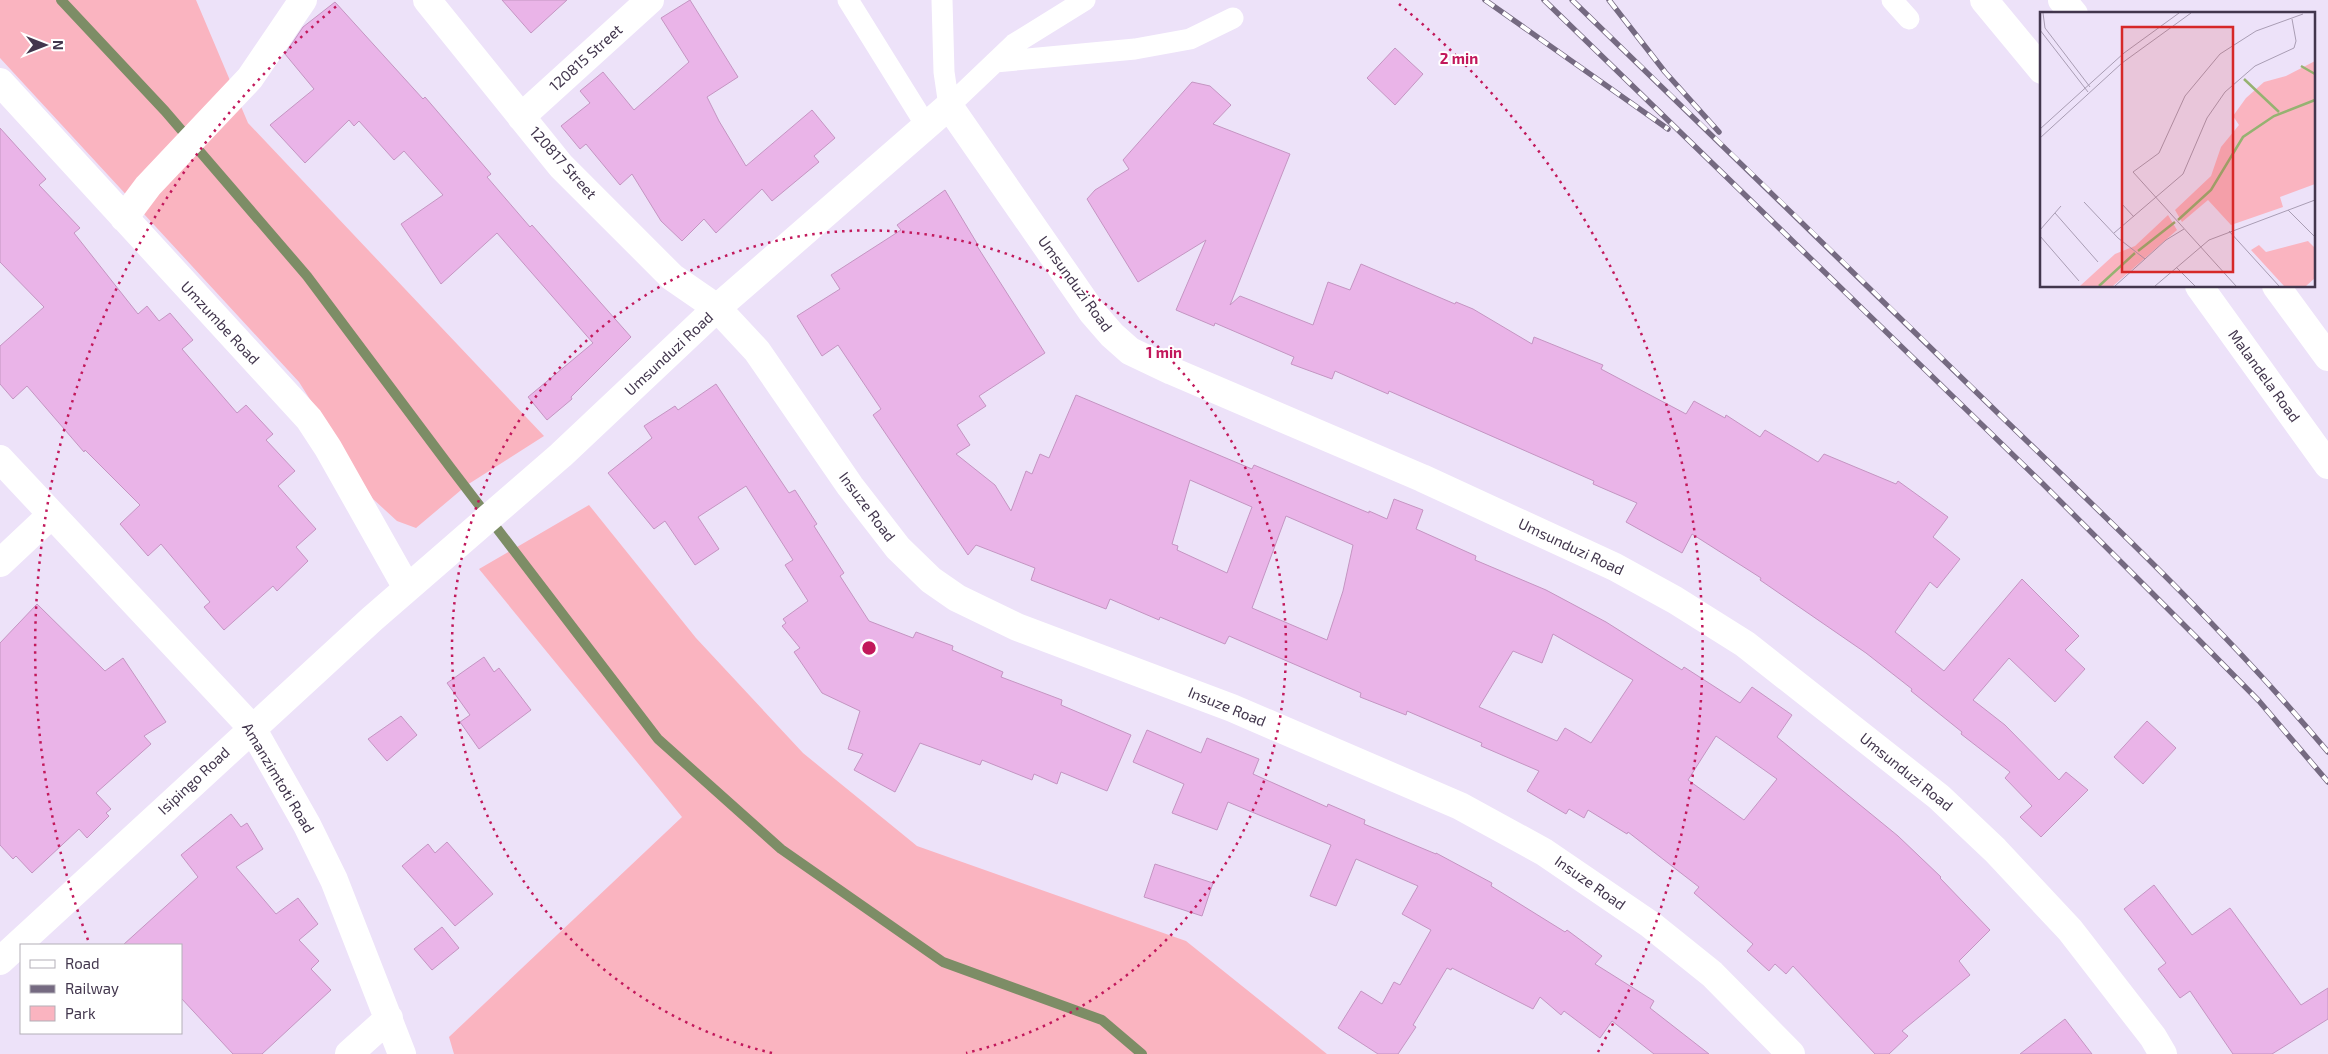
<svg xmlns="http://www.w3.org/2000/svg" width="2328" height="1054" font-family="'Exo 2',sans-serif">
  <rect width="100%" height="100%" fill="#ede2f9"/>
  <path fill="#fab4c0" d="M 0,0 L 196,0 L 248,123 L 544,436 L 467,485 L 416,528 L 397,521 L 373,499 L 299,382 L 0,58 Z
    M 589,505 L 696,638 L 803,753 L 917,846 L 1186,941 L 1327,1054 L 454,1054 L 449,1037 L 682,817 L 479,569 Z"/>
  <g fill="none" stroke-linecap="round" stroke-linejoin="round">
    <path stroke="#7d8d66" stroke-width="10" d="M 61,0 L 165,111 L 307,276 L 450,467 L 658,739 L 781,849 L 943,962 L 1102,1020 L 1142,1054"/>
  </g>
  <path fill="#eab4e8" stroke="#c495c2" fill-rule="evenodd" d="M 502,0 L 567,0 L 531,33 Z
    M 690,0 L 738,77 L 707,97 L 719,121 L 746,166 L 812,110 L 835,138 L 814,156 L 819,162 L 772,201 L 762,189 L 716,233 L 704,219 L 682,241 L 661,221 L 632,174 L 620,185 L 586,144 L 580,149 L 561,126 L 590,103 L 580,91 L 603,72 L 634,110 L 689,62 L 661,18 Z
    M 335,2 L 423,99 L 425,97 L 491,174 L 487,177 L 530,227 L 532,225 L 631,337 L 571,397 L 572,399 L 547,420 L 528,397 L 593,343 L 497,233 L 441,284 L 401,224 L 443,195 L 404,151 L 394,160 L 359,121 L 354,126 L 349,120 L 305,163 L 270,125 L 314,89 L 285,54 L 303,27 Z
    M 1395,48 L 1423,74 L 1395,105 L 1367,78 Z
    M 1192,82 L 1210,86 L 1231,105 L 1213,124 L 1290,154 L 1230,305 L 1240,296 L 1313,325 L 1328,282 L 1350,290 L 1361,264 L 1455,304 L 1456,302 L 1473,309 L 1532,344 L 1534,337 L 1603,365 L 1601,369 L 1686,414 L 1694,401 L 1725,418 L 1726,415 L 1760,437 L 1765,430 L 1818,462 L 1824,454 L 1896,484 L 1898,481 L 1948,517 L 1933,537 L 1960,559 L 1937,588 L 1930,582 L 1895,632 L 1944,671 L 2022,579 L 2079,636 L 2065,650 L 2085,669 L 2055,702 L 2009,658 L 1973,700 L 2005,725 L 2059,780 L 2066,772 L 2088,790 L 2041,837 L 2020,817 L 2032,806 L 2005,778 L 2010,772 L 1961,734 L 1962,732 L 1911,691 L 1912,689 L 1866,653 L 1760,580 L 1761,578 L 1692,534 L 1682,553 L 1626,522 L 1637,503 L 1593,484 L 1594,481 L 1389,391 L 1388,394 L 1335,371 L 1332,379 L 1291,364 L 1294,357 L 1215,323 L 1214,326 L 1176,310 L 1206,240 L 1138,282 L 1087,199 L 1095,190 L 1129,169 L 1123,160 Z
    M 0,128 L 46,179 L 39,185 L 80,228 L 74,233 L 138,314 L 147,306 L 159,321 L 170,313 L 193,340 L 182,349 L 237,413 L 246,405 L 273,434 L 266,440 L 295,471 L 278,486 L 316,529 L 296,547 L 308,561 L 277,591 L 273,586 L 224,630 L 204,607 L 210,602 L 161,544 L 148,556 L 120,524 L 140,505 L 85,450 L 84,452 L 27,386 L 13,399 L 0,384 L 0,346 L 44,307 L 0,262 Z
    M 945,190 L 978,245 L 977,246 L 1045,353 L 979,396 L 986,406 L 957,425 L 970,445 L 956,454 L 995,485 L 1011,511 L 1026,471 L 1032,474 L 1040,454 L 1049,458 L 1076,395 L 1252,469 L 1254,465 L 1369,513 L 1369,511 L 1387,519 L 1394,499 L 1423,510 L 1416,529 L 1476,556 L 1475,560 L 1546,590 L 1606,622 L 1682,670 L 1684,667 L 1740,703 L 1752,687 L 1792,715 L 1777,737 L 1898,836 L 1941,877 L 1940,878 L 1990,930 L 1959,961 L 1970,975 L 1902,1031 L 1908,1036 L 1889,1054 L 1875,1054 L 1793,966 L 1786,974 L 1775,964 L 1769,971 L 1747,951 L 1753,944 L 1694,893 L 1699,887 L 1628,832 L 1627,834 L 1588,810 L 1584,818 L 1569,809 L 1566,814 L 1527,791 L 1539,771 L 1481,746 L 1482,743 L 1407,711 L 1406,715 L 1360,697 L 1361,693 L 1229,636 L 1225,644 L 1160,617 L 1159,620 L 1110,599 L 1106,609 L 1031,580 L 1035,568 L 976,545 L 968,555 L 873,415 L 881,409 L 838,345 L 822,356 L 797,316 L 840,289 L 831,275 L 901,230 L 897,225 ZM 1190,480 L 1252,507 L 1227,573 L 1177,550 L 1178,546 L 1172,544 ZM 1286,516 L 1353,545 L 1343,591 L 1327,640 L 1252,608 ZM 1553,634 L 1633,680 L 1591,743 L 1565,728 L 1557,741 L 1479,707 L 1513,651 L 1542,663 ZM 1716,736 L 1777,779 L 1744,820 L 1688,780 Z
    M 716,384 L 789,493 L 795,490 L 817,524 L 814,526 L 844,573 L 840,576 L 869,621 L 913,638 L 916,632 L 953,646 L 952,650 L 1003,672 L 1001,677 L 1062,700 L 1061,705 L 1131,735 L 1107,791 L 1061,772 L 1057,784 L 1034,774 L 1032,780 L 982,760 L 980,765 L 920,743 L 895,792 L 854,770 L 863,754 L 848,749 L 860,711 L 822,693 L 794,652 L 800,648 L 782,626 L 786,623 L 783,619 L 808,601 L 785,565 L 793,560 L 746,486 L 698,517 L 719,549 L 695,565 L 665,521 L 654,529 L 608,473 L 652,438 L 644,426 L 675,406 L 678,410 Z
    M 37,604 L 105,671 L 123,658 L 166,722 L 144,736 L 151,744 L 96,793 L 111,809 L 106,813 L 109,816 L 87,838 L 79,829 L 32,873 L 16,856 L 13,859 L 0,845 L 0,643 Z
    M 484,657 L 494,672 L 499,668 L 531,710 L 479,749 L 460,722 L 470,715 L 447,683 Z
    M 401,716 L 417,735 L 387,761 L 368,739 Z
    M 2147,721 L 2176,748 L 2143,784 L 2114,757 Z
    M 1147,730 L 1201,753 L 1207,738 L 1259,759 L 1253,774 L 1327,807 L 1328,804 L 1365,820 L 1364,824 L 1436,854 L 1436,853 L 1492,883 L 1491,886 L 1565,932 L 1567,930 L 1602,956 L 1595,964 L 1654,1001 L 1650,1008 L 1709,1054 L 1654,1054 L 1612,1021 L 1600,1038 L 1564,1011 L 1561,1015 L 1540,997 L 1533,1009 L 1452,968 L 1451,970 L 1447,968 L 1413,1025 L 1416,1027 L 1398,1054 L 1378,1054 L 1338,1028 L 1361,991 L 1382,1004 L 1394,982 L 1400,985 L 1431,930 L 1402,914 L 1418,886 L 1356,859 L 1336,906 L 1310,896 L 1331,845 L 1228,802 L 1217,830 L 1172,813 L 1184,784 L 1133,762 Z
    M 231,814 L 241,827 L 247,823 L 263,849 L 236,867 L 276,914 L 298,898 L 318,924 L 299,940 L 319,961 L 311,969 L 331,990 L 262,1054 L 233,1054 L 181,998 L 181,945 L 123,945 L 198,877 L 181,855 Z
    M 447,842 L 493,894 L 455,926 L 402,866 L 428,844 L 435,853 Z
    M 1155,864 L 1213,883 L 1202,916 L 1144,897 Z
    M 2154,885 L 2192,935 L 2230,908 L 2301,1005 L 2328,988 L 2328,1019 L 2272,1054 L 2233,1054 L 2190,991 L 2180,998 L 2158,969 L 2166,963 L 2124,909 Z
    M 442,927 L 459,948 L 432,970 L 414,949 Z
    M 2065,1019 L 2092,1054 L 2020,1054 Z"/>
  <g fill="none" stroke-linecap="round" stroke-linejoin="round">
    <path stroke="#fff" stroke-width="21" d="M 848,0 L 927,127
      M 942,0 L 944,72 L 949,106
      M 1892,0 L 1909,19
      M 995,62 L 1135,49 L 1190,39 L 1233,18
      M 949,106 L 1014,44 L 1085,0"/>
    <path stroke="#fff" stroke-width="28" d="M 427,0 L 561,166 L 672,277 L 717,308 L 757,351 L 850,486 L 898,548 L 931,580 L 957,598 L 1017,627 L 1232,708 L 1460,806 L 1544,852 L 1651,925 L 1712,974 L 1791,1054
      M 0,82 L 309,419 L 328,448 L 407,588
      M 521,117 L 650,0
      M 124,218 L 148,186 L 250,78 L 303,0
      M 0,459 L 252,728 L 307,825 L 334,880 L 402,1054
      M 0,563 L 51,515
      M 0,961 L 372,619 L 561,455 L 717,308 L 949,106 L 1092,312 L 1112,335 L 1130,351 L 1172,371 L 1422,478 L 1615,567 L 1675,600 L 1745,644 L 1939,797 L 1995,850 L 2070,930 L 2153,1037 L 2163,1054
      M 349,1054 L 389,1018"/>
    <path stroke="#fff" stroke-width="28" d="M 1984,0 L 2042,70
      M 2062,0 L 2074,14
      M 2199,286 L 2328,465
      M 2276,286 L 2328,357"/>
    <defs>
      <path id="rail" d="M 1485,0 L 1668,129
        M 1544,0 L 2042,483 L 2195,636 L 2259,701 L 2328,782
        M 1572,0 C 1716,139 1860,278 2003,418 C 2115,526 2228,633 2328,752
        M 1609,0 L 1665,72 L 1719,132"/>
    </defs>
    <use href="#rail" stroke="#756a81" stroke-width="5.5"/>
    <use href="#rail" stroke="#fff" stroke-width="4" stroke-dasharray="11" stroke-linecap="butt"/>
  </g>
  <g fill="none" stroke="#c2185b" stroke-width="2.5" stroke-dasharray="2.5 5">
    <path d="M772 1053A417 417 0 1 1 966 1053"/>
    <path d="M88 940A834 834 0 0 1 339 4M1399 4A834 834 0 0 1 1598 1052"/>
  </g>
  <g text-anchor="middle" stroke-width="4" stroke-linejoin="round" paint-order="stroke">
    <g font-size="15" fill="#42364d" stroke="#fff">
      <text transform="translate(586 58) rotate(-42)" y="5">120815 Street</text>
      <text transform="translate(563 163) rotate(48)" y="5">120817 Street</text>
      <text transform="translate(1075 284) rotate(54)" y="5">Umsunduzi Road</text>
      <text transform="translate(220 323) rotate(47)" y="5">Umzumbe Road</text>
      <text transform="translate(669 354) rotate(-43)" y="5">Umsunduzi Road</text>
      <text transform="translate(2264 376) rotate(54)" y="5">Malandela Road</text>
      <text transform="translate(867 507) rotate(53)" y="5">Insuze Road</text>
      <text transform="translate(1571 547) rotate(25)" y="5">Umsunduzi Road</text>
      <text transform="translate(1227 707) rotate(22)" y="5">Insuze Road</text>
      <text transform="translate(1906 772) rotate(39)" y="5">Umsunduzi Road</text>
      <text transform="translate(278 778) rotate(59)" y="5">Amanzimtoti Road</text>
      <text transform="translate(194 781) rotate(-43)" y="5">Isipingo Road</text>
      <text transform="translate(1590 883) rotate(35)" y="5">Insuze Road</text>
    </g>
  </g>
  <g transform="translate(2040 12)">
    <rect width="275" height="275" fill="#ede2f9"/>
    <path d="M 275,49 L 275,172 L 240,185 L 243,195 L 191,213 L 168,188 L 142,210 L 135,198 L 171,164 L 181,135 L 199,113 L 193,104 L 206,86 L 224,70 L 246,64 ZM 128,203 L 137,218 L 73,274 L 40,274 L 75,242 L 95,234 ZM 268,229 L 275,236 L 275,266 L 266,274 L 244,274 L 211,238 L 219,233 L 226,240 Z" fill="#fab4c0"/>
    <path fill="none" stroke="#96b271" stroke-width="2.5" d="M 261,54 L 275,62M 204,67 L 239,100M 138,208 L 171,178 L 203,125 L 234,104 L 275,88M 98,239 L 135,210M 59,274 L 95,241"/>
    <path fill="none" stroke="#a99db4" stroke-width="1" d="M 3,1 L 5,16 L 50,75M 0,18 L 48,80M 0,117 L 84,41 L 139,1M 0,126 L 82,51 L 151,1M 44,190 L 78,226 L 105,247M 81,191 L 94,205M 248,198 L 275,225M 15,201 L 58,250M 0,218 L 21,194M 189,219 L 239,274M 74,221 L 143,162 L 167,106 L 185,80 L 215,54 L 254,36 L 256,29 L 252,7M 0,224 L 39,269M 136,255 L 155,274M 75,274 L 126,228 L 144,217M 115,274 L 169,228 L 275,188M 196,274 L 93,160 L 119,141 L 145,84 L 180,42 L 216,19 L 263,2"/>
    <path fill="#d62828" fill-opacity="0.15" stroke="#d62828" stroke-width="2.5" d="M 82,15 L 193,15 L 193,260 L 82,260 Z"/>
    <rect width="275" height="275" fill="none" stroke="#42364d" stroke-width="2.5"/>
  </g>
  <circle cx="869" cy="648" r="8" fill="#c2185b" stroke="#fff" stroke-width="2.5"/>
  <g font-size="15" text-anchor="middle" font-weight="bold" fill="#c2185b" stroke="#fff" stroke-width="4" stroke-linejoin="round" paint-order="stroke">
    <text x="1459" y="64">2 min</text>
    <text x="1164" y="358">1 min</text>
  </g>
  <rect x="20" y="944" width="162" height="90" fill="#ffffff" stroke="#b3afb8"/>
  <rect x="30" y="960" width="25" height="8" fill="#ffffff" stroke="#b3afb8"/>
  <text x="65" y="969" font-size="15" fill="#42364d">Road</text>
  <rect x="30" y="985" width="25" height="8" fill="#756a81" stroke="#b3afb8"/>
  <text x="65" y="994" font-size="15" fill="#42364d">Railway</text>
  <rect x="30" y="1006" width="25" height="15" fill="#fab4c0" stroke="#b3afb8"/>
  <text x="65" y="1019" font-size="15" fill="#42364d">Park</text>
  <g transform="translate(45 45) rotate(90)" stroke="#ffffff" stroke-width="4" paint-order="stroke">
  <path d="M0-4L9 19L0 12L-9 19Z" fill="#42364d"/>
  <text y="-8" font-size="14" font-weight="bold" text-anchor="middle" fill="#42364d">N</text>
  </g>
</svg>
